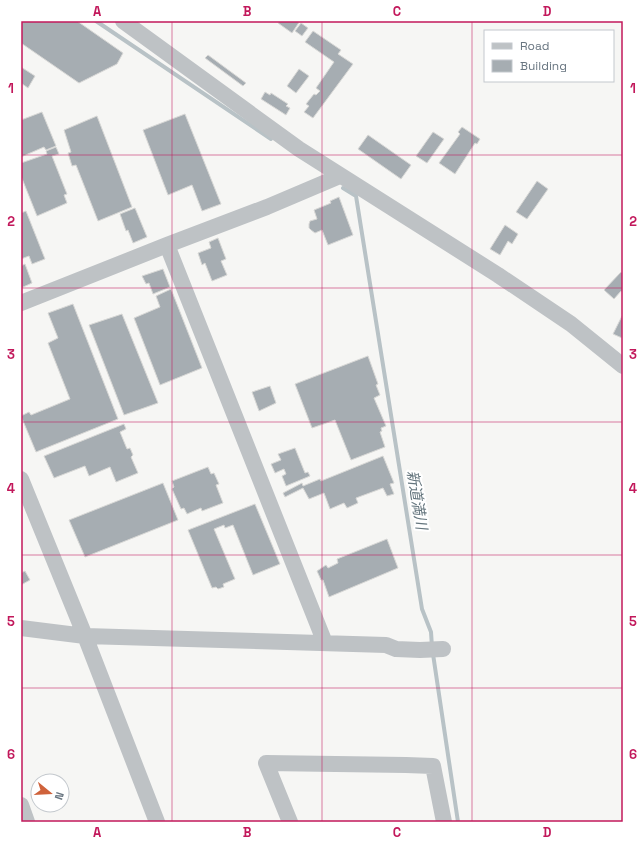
<svg xmlns="http://www.w3.org/2000/svg" width="644" height="843" font-family="'Space Grotesk','Noto Sans JP',sans-serif">
  <rect width="100%" height="100%" fill="#f6f6f4"/>
  <g fill="none" stroke-linecap="round" stroke-linejoin="round">
    <path stroke="#b8c2c6" stroke-width="4" d="M 96,21 L 271,139
      M 343,188 L 356,196 L 422,609 L 431,632 L 432,647
      M 433,654 L 458,822"/>
  </g>
  <path fill="#a6adb2" stroke="#d8d8d6" d="M 21,21 L 77,21 L 123,53 L 117,64 L 79,83 L 21,43 Z
    M 279,21 L 300,21 L 292,33 L 278,23 Z
    M 301,23 L 308,28 L 302,36 L 295,31 Z
    M 313,31 L 341,50 L 338,54 L 353,64 L 313,118 L 304,112 L 309,106 L 306,104 L 314,94 L 316,95 L 320,91 L 316,88 L 334,62 L 305,42 Z
    M 208,55 L 246,83 L 243,86 L 205,58 Z
    M 21,67 L 35,76 L 28,88 L 21,83 Z
    M 299,69 L 309,76 L 296,93 L 287,86 Z
    M 265,92 L 270,95 L 271,93 L 288,104 L 286,106 L 290,108 L 286,115 L 261,99 Z
    M 42,112 L 56,146 L 46,150 L 44,147 L 21,157 L 21,120 Z
    M 185,114 L 221,204 L 202,211 L 192,185 L 168,195 L 143,130 Z
    M 97,116 L 132,207 L 98,221 L 76,165 L 72,166 L 68,153 L 71,152 L 64,130 Z
    M 462,127 L 480,139 L 477,144 L 475,143 L 455,174 L 439,163 L 460,134 L 458,132 Z
    M 433,132 L 444,139 L 427,163 L 416,156 Z
    M 368,135 L 411,165 L 401,179 L 358,149 Z
    M 56,147 L 59,154 L 52,156 L 67,194 L 64,195 L 67,203 L 37,216 L 21,176 L 21,163 L 47,154 L 46,151 Z
    M 537,181 L 548,189 L 527,219 L 516,212 Z
    M 339,197 L 353,235 L 328,245 L 322,230 L 315,233 L 311,230 L 309,228 L 309,224 L 310,221 L 317,219 L 314,210 L 331,203 L 330,201 Z
    M 135,208 L 147,237 L 133,243 L 128,230 L 126,231 L 120,214 Z
    M 26,211 L 45,259 L 32,264 L 29,256 L 21,259 L 21,213 Z
    M 505,225 L 518,234 L 512,244 L 508,241 L 500,255 L 490,249 Z
    M 218,238 L 226,259 L 221,261 L 227,275 L 212,281 L 205,263 L 202,265 L 198,253 L 211,248 L 209,242 Z
    M 25,264 L 32,283 L 21,288 L 21,266 Z
    M 163,269 L 170,287 L 153,294 L 149,283 L 146,284 L 142,276 Z
    M 621,272 L 623,274 L 623,293 L 621,291 L 614,299 L 604,290 Z
    M 171,289 L 202,368 L 160,385 L 134,318 L 160,307 L 156,296 Z
    M 73,304 L 118,419 L 36,452 L 21,416 L 29,412 L 31,415 L 70,399 L 48,343 L 58,338 L 48,313 Z
    M 122,314 L 158,403 L 124,415 L 89,325 Z
    M 622,316 L 623,316 L 622,338 L 613,334 Z
    M 368,356 L 378,384 L 376,385 L 380,395 L 374,398 L 386,426 L 381,428 L 382,431 L 380,432 L 385,447 L 351,460 L 335,420 L 312,428 L 295,384 Z
    M 270,386 L 276,403 L 259,411 L 252,392 Z
    M 124,424 L 126,429 L 120,432 L 127,449 L 130,448 L 133,455 L 131,457 L 138,473 L 116,482 L 110,467 L 89,476 L 85,466 L 54,478 L 44,456 Z
    M 295,448 L 305,473 L 308,472 L 310,476 L 286,486 L 282,476 L 286,474 L 284,469 L 275,473 L 271,464 L 281,460 L 278,454 Z
    M 383,456 L 394,483 L 390,484 L 394,494 L 387,496 L 383,488 L 356,498 L 358,503 L 347,508 L 344,503 L 330,509 L 324,493 L 309,499 L 303,488 L 285,497 L 283,493 L 302,483 L 303,486 L 320,479 L 321,481 Z
    M 208,467 L 211,474 L 214,473 L 219,484 L 216,485 L 223,503 L 202,511 L 201,508 L 187,514 L 184,508 L 181,509 L 172,489 L 174,487 L 172,481 Z
    M 163,483 L 178,520 L 85,557 L 69,520 Z
    M 255,504 L 280,564 L 253,575 L 233,525 L 225,528 L 224,525 L 214,529 L 235,579 L 223,584 L 224,587 L 218,589 L 216,587 L 212,588 L 188,530 Z
    M 387,539 L 398,568 L 329,597 L 323,580 L 321,580 L 317,571 L 326,565 L 328,568 L 338,563 L 337,559 Z
    M 25,571 L 30,580 L 21,585 L 21,573 Z"/>
  <g fill="none" stroke-linecap="round" stroke-linejoin="round">
    <path stroke="#bec2c5" stroke-width="16" d="M 123,21 L 299,149 L 498,275 L 571,324 L 623,366
      M 167,245 L 325,643
      M 21,303 L 167,245 L 267,207 L 340,176
      M 21,479 L 85,636 L 157,822
      M 21,628 L 85,636 L 386,645 L 396,649 L 420,650 L 443,649
      M 21,805 L 27,822
      M 290,822 L 266,763 L 406,765 L 433,766 L 444,822"/>
  </g>
  <path fill="none" stroke="#c2185b" stroke-width="1" stroke-opacity="0.55" d="M 172,21 L 172,822M 322,21 L 322,822M 472,21 L 472,822M 21,155 L 623,155M 21,288 L 623,288M 21,422 L 623,422M 21,555 L 623,555M 21,688 L 623,688"/>
  <g text-anchor="middle" stroke-width="4" stroke-linejoin="round" paint-order="stroke">
    <g font-size="15" font-style="italic" fill="#65767e" stroke="#fff">
      <text transform="translate(417 500) rotate(81)" y="5">新道満川</text>
    </g>
  </g>
  <rect width="644" height="843" fill="none" stroke="#ffffff" stroke-width="44"/>
  <rect x="484" y="30" width="130" height="52" fill="#ffffff" stroke="#c3c8cd"/>
  <rect x="492" y="43" width="20" height="6" fill="#bec2c5" stroke="#c3c8cd"/>
  <text x="520" y="50" font-size="12" fill="#697681">Road</text>
  <rect x="492" y="60" width="20" height="12" fill="#a6adb2" stroke="#c3c8cd"/>
  <text x="520" y="70" font-size="12" fill="#697681">Building</text>
  <g transform="translate(50 793) rotate(108)"><circle r="19" fill="#ffffff" stroke="#c3c8cd"/>
  <path d="M0-3L7 15L0 10L-7 15Z" fill="#cf623b"/>
  <text y="-6" font-size="11" font-weight="bold" text-anchor="middle" fill="#697681">N</text>
  </g>
  <rect x="22" y="22" width="600" height="799" fill="none" stroke="#c2185b" stroke-width="1.5"/>
  <g font-size="13" text-anchor="middle" font-weight="bold" fill="#c2185b">
    <text x="97" y="16">A</text>
    <text x="247" y="16">B</text>
    <text x="397" y="16">C</text>
    <text x="547" y="16">D</text>
    <text x="11" y="93">1</text>
    <text x="633" y="93">1</text>
    <text x="11" y="226">2</text>
    <text x="633" y="226">2</text>
    <text x="11" y="359">3</text>
    <text x="633" y="359">3</text>
    <text x="11" y="493">4</text>
    <text x="633" y="493">4</text>
    <text x="11" y="626">5</text>
    <text x="633" y="626">5</text>
    <text x="11" y="759">6</text>
    <text x="633" y="759">6</text>
    <text x="97" y="837">A</text>
    <text x="247" y="837">B</text>
    <text x="397" y="837">C</text>
    <text x="547" y="837">D</text>
  </g>
</svg>
